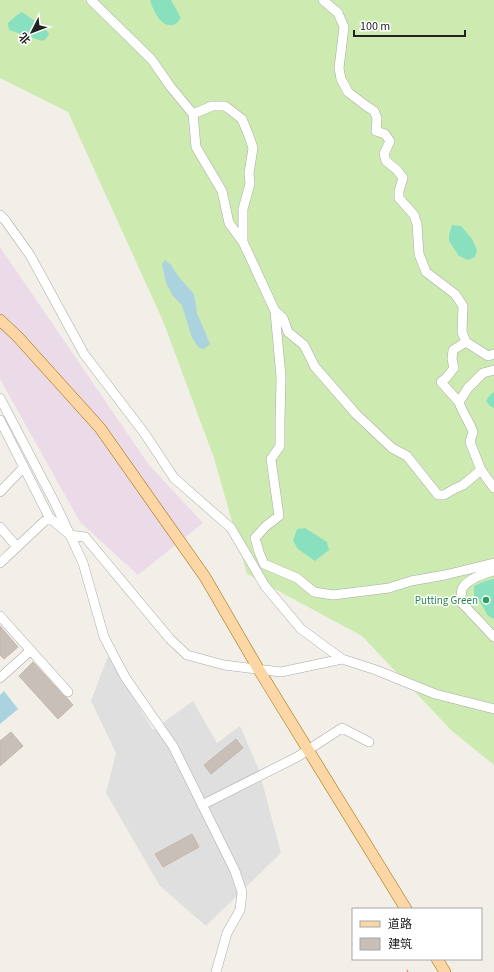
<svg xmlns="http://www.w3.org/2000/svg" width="494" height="972" font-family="'Source Sans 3','Noto Sans SC',sans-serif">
  <rect width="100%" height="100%" fill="#f2efe9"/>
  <path fill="#e0dfdf" d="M 108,656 L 153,730 L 193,701 L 217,743 L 240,726 L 259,770 L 281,853 L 206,926 L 160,886 L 106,793 L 116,753 L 91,701 Z"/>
  <path fill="#ebdbe8" d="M 0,247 L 149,465 L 203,523 L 138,575 L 80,522 L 0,379 Z"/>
  <path fill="#cdebb0" d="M 0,0 L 494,0 L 494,765 L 452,731 L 362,636 L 247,574 L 214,458 L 163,321 L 68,112 L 0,78 Z"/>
  <path fill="#88e0be" d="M 150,0 L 171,0 L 181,18 L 176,24 C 173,25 171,25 169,25 C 160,25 152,8 150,0 Z
    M 22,12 L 45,28 L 49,34 L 46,39 L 42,41 L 9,30 L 8,23 L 17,15 Z
    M 452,225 L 461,226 L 472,239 L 477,250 L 475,257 L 468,260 L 459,256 L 449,241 L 449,235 Z
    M 494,392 L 494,408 L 490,406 L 486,401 L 490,395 Z
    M 305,528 L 327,542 L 329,550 L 315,561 L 298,549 L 293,541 L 297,529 Z
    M 494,579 L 494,619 L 488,616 L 482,605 L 474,596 L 474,586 L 485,581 Z"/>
  <path fill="#aad3df" d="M 165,260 L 171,265 L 178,276 L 194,294 L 197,313 L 210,344 L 204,349 L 199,348 L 192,338 L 182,305 L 173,296 L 166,283 L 162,264 Z
    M 4,691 L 18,709 L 0,724 L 0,695 Z"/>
  <path fill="#c7bfb8" stroke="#c4b6ab" d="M 0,626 L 18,647 L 4,659 L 0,655 Z
    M 33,662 L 64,696 L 67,698 L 73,705 L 58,719 L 19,676 Z
    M 11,732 L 23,746 L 0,766 L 0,741 Z
    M 236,739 L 243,748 L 211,774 L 204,765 Z
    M 192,834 L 199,847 L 163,867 L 155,854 Z"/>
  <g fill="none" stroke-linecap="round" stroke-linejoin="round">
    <defs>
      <path id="minor" d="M 91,0 L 152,60 L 170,86 L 193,114 L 196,147 L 222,191 L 229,223 L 243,242 L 275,311 L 281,377 L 280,423 L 280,446 L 271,459 L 279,516 L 266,526 L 255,538 L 259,552 L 264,564 L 297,578 L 314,592 L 333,595 L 389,588 L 411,581 L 445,575 L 494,563
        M 323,0 L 338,13 L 344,27 L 339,68 L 341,79 L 348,92 L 365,105 L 374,111 L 377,118 L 376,131 L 385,134 L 390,141 L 384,154 L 386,161 L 397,170 L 403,178 L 399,191 L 399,198 L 414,215 L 417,224 L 419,254 L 426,272 L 455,294 L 463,306 L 462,332 L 466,342 L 488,356 L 494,354
        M 193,114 L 212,106 L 225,106 L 242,119 L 249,136 L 253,148 L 249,173 L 250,184 L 243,209 L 243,242
        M 0,215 L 5,220 L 30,255 L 84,354 L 145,434 L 174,478 L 231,528 L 265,586 L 301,629 L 342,659
        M 275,311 L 283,318 L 288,332 L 304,345 L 315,367 L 356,414 L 392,448 L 407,456 L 438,495 L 444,495 L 454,489 L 463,485 L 481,470
        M 494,370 L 483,373 L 468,388 L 459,402 C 462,412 469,421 473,432 L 470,442 L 481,470 L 494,488
        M 0,398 L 56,505 L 83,563 L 104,637 L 125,677 L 173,746 L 235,871 L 242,892 L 240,910 L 227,933 L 216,972
        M 459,402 L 441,382 L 446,378 L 454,368 L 452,359 L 453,350 L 466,342
        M 0,420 L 49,517 L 70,535 L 85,537 L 170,639 L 187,655 L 224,665 L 281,672 L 342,659 L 376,670 L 435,694 L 494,709
        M 0,492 L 24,467
        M 0,527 L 17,547 L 0,563
        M 17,547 L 49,517
        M 494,568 L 493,571 C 483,574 467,579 462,589 C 461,592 461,598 461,602 L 494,637
        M 0,616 L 68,692
        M 0,678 L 31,650
        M 202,805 L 297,757 L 342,728 L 369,742"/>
      <path id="major" d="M 0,320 L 18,337 L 100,428 L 205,577 L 259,670 L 406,909
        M 437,959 L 445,972"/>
    </defs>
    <use href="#minor" stroke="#a9a9a9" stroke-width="10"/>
    <use href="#major" stroke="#a06b00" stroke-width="12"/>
    <path stroke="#fa8072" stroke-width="1.5" stroke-dasharray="2 2" stroke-linecap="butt" d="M 407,970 L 408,972"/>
    <use href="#minor" stroke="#fff" stroke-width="9"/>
    <use href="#major" stroke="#fcd6a4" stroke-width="11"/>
  </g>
  <circle fill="#2e9e5b" stroke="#fff" stroke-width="1.5" cx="486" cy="600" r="4"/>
  <g text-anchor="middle" stroke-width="3" stroke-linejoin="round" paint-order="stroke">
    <g font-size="11" fill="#27864d" stroke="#fff" text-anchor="end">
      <text x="478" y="604">Putting Green</text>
    </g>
  </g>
  <rect x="352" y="908" width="130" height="52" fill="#ffffff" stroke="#a7a7a7"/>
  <rect x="360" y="921" width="20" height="6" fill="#fcd6a4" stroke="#a7a7a7"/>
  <text x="388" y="928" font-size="12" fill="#222222">道路</text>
  <rect x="360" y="938" width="20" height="12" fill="#c7bfb8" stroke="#a7a7a7"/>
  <text x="388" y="948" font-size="12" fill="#222222">建筑</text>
  <g transform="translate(32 32) rotate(228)" stroke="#ffffff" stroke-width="3" paint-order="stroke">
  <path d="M0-3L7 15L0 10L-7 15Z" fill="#222222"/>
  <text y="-6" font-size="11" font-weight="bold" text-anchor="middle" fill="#222222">北</text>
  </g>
  <path d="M354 30v6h111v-6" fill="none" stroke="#222222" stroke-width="2"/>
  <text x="360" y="30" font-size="12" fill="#222222" stroke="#ffffff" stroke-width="3" paint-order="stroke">100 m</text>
</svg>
